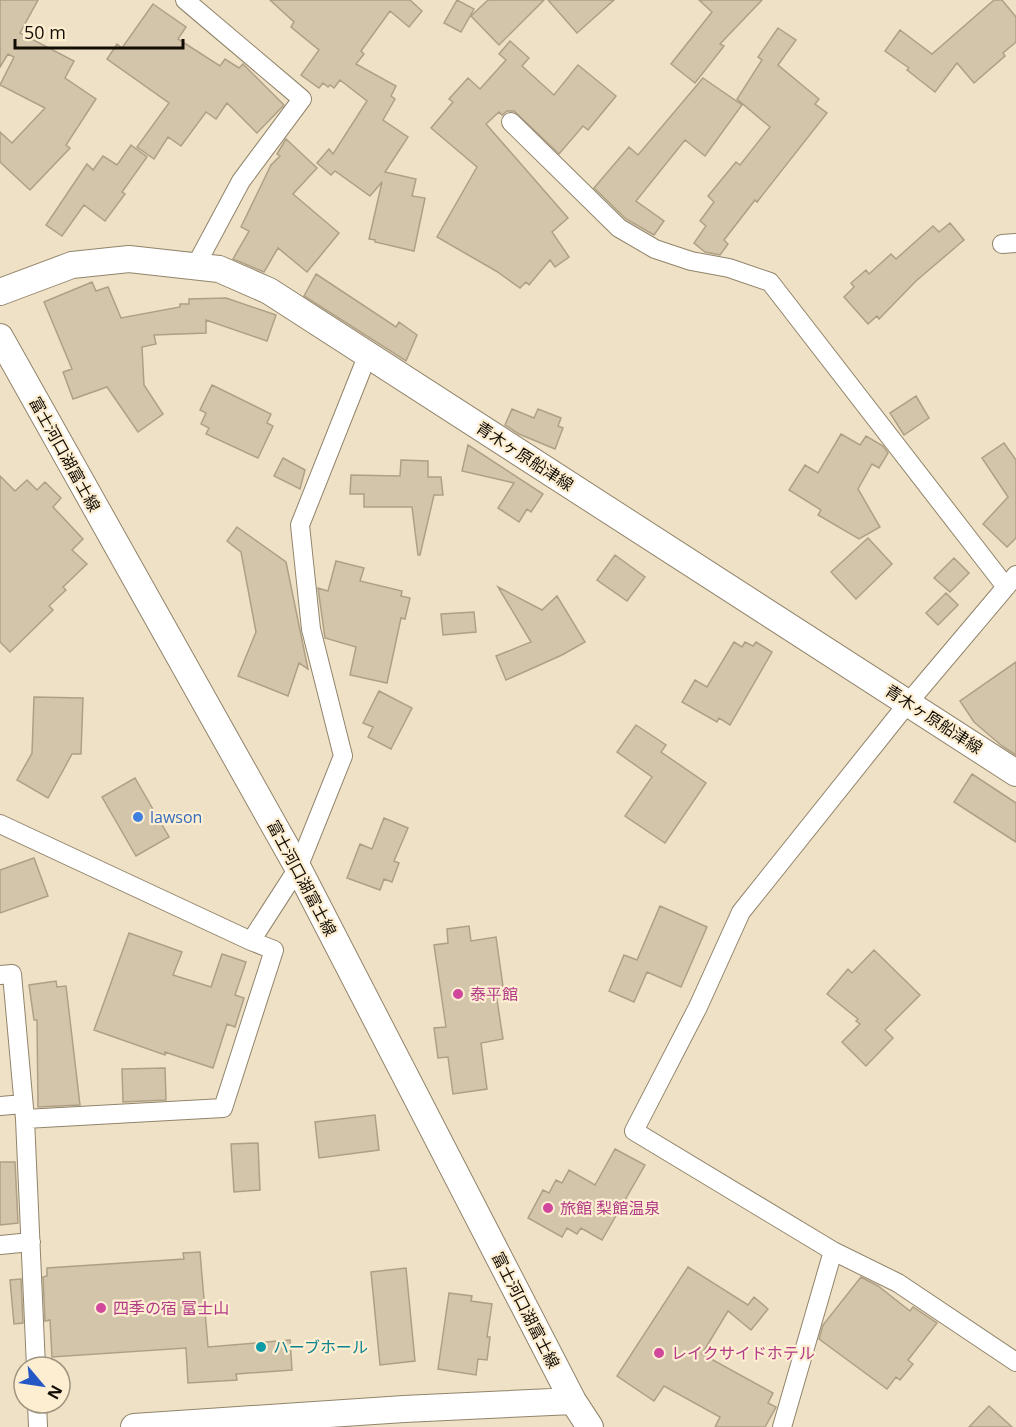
<svg xmlns="http://www.w3.org/2000/svg" width="1016" height="1427" font-family="'Open Sans','Noto Sans JP',sans-serif">
  <rect width="100%" height="100%" fill="#efe1c5"/>
  <path fill="#d3c5aa" stroke="#aea086" stroke-width="1.5" d="M 0,0 L 38,0 L 20,33 L 74,61 L 65,78 L 96,99 L 66,145 L 70,148 L 30,190 L 0,162 L 0,132 L 12,143 L 45,108 L 0,85 L 14,57 L 8,54 L 0,67 Z
    M 270,0 L 410,0 L 422,11 L 409,27 L 390,11 L 361,51 L 364,54 L 356,64 L 396,86 L 391,96 L 395,99 L 383,120 L 408,137 L 385,172 L 416,179 L 412,196 L 425,198 L 414,251 L 375,242 L 375,240 L 369,239 L 382,182 L 370,196 L 335,171 L 331,175 L 317,163 L 329,149 L 333,154 L 367,101 L 340,80 L 334,88 L 330,85 L 328,87 L 323,83 L 319,88 L 301,75 L 319,50 L 291,27 L 294,22 Z
    M 457,0 L 474,9 L 461,32 L 444,23 Z
    M 488,0 L 544,0 L 499,45 L 471,16 Z
    M 548,0 L 614,0 L 577,33 Z
    M 699,0 L 762,0 L 720,44 L 724,46 L 695,83 L 671,64 L 712,12 Z
    M 994,0 L 1002,0 L 1016,17 L 1016,42 L 1003,53 L 1005,56 L 974,83 L 957,63 L 935,92 L 907,70 L 909,68 L 885,51 L 900,30 L 932,54 Z
    M 153,4 L 186,27 L 178,39 L 220,66 L 225,59 L 239,68 L 243,64 L 284,105 L 257,133 L 227,103 L 216,119 L 206,112 L 181,146 L 168,137 L 154,159 L 137,147 L 169,103 L 107,59 L 117,44 L 122,48 Z
    M 778,28 L 796,40 L 778,65 L 819,99 L 815,104 L 827,113 L 757,202 L 755,200 L 724,240 L 728,244 L 720,255 L 705,252 L 694,243 L 706,226 L 700,221 L 714,202 L 708,196 L 736,162 L 740,165 L 770,127 L 737,99 L 762,60 L 758,57 Z
    M 510,41 L 529,58 L 522,66 L 554,95 L 578,65 L 616,96 L 588,130 L 583,126 L 559,154 L 514,111 L 507,111 L 502,115 L 499,112 L 486,124 L 568,218 L 552,232 L 569,257 L 555,267 L 550,260 L 529,285 L 526,282 L 520,288 L 496,271 L 437,237 L 477,167 L 431,128 L 453,102 L 449,99 L 468,78 L 480,89 L 506,60 L 499,54 Z
    M 703,78 L 742,105 L 705,156 L 685,140 L 636,201 L 664,221 L 654,235 L 626,219 L 594,188 L 629,147 L 638,155 Z
    M 286,139 L 317,168 L 293,194 L 339,233 L 307,272 L 278,248 L 264,272 L 233,259 L 249,231 L 241,227 L 271,165 L 280,156 L 277,154 Z
    M 131,145 L 147,157 L 122,192 L 125,194 L 105,221 L 84,205 L 62,236 L 46,225 L 87,164 L 93,170 L 103,156 L 117,165 Z
    M 950,223 L 964,240 L 916,281 L 879,319 L 877,316 L 868,324 L 844,297 L 854,287 L 851,283 L 866,270 L 869,274 L 891,254 L 896,259 L 933,226 L 939,232 Z
    M 316,274 L 396,327 L 399,322 L 417,335 L 406,361 L 304,296 Z
    M 92,282 L 96,291 L 108,287 L 121,318 L 180,307 L 180,304 L 189,304 L 189,299 L 226,298 L 276,315 L 267,341 L 206,320 L 206,333 L 154,335 L 156,344 L 142,347 L 144,385 L 163,414 L 138,432 L 107,387 L 73,399 L 63,372 L 72,369 L 44,302 Z
    M 212,385 L 271,414 L 267,423 L 273,426 L 258,458 L 206,434 L 209,428 L 201,424 L 206,413 L 200,410 Z
    M 916,396 L 929,418 L 904,435 L 890,413 Z
    M 512,409 L 534,418 L 538,409 L 561,418 L 558,426 L 563,428 L 555,449 L 519,434 L 505,425 Z
    M 841,434 L 860,445 L 866,436 L 883,446 L 888,453 L 879,468 L 872,464 L 858,489 L 880,527 L 859,539 L 818,515 L 821,510 L 789,490 L 805,465 L 818,473 Z
    M 1004,443 L 1016,460 L 1016,538 L 1007,547 L 983,524 L 1008,497 L 982,458 Z
    M 468,445 L 543,494 L 531,512 L 527,509 L 519,522 L 498,508 L 514,483 L 462,471 Z
    M 283,458 L 305,470 L 300,489 L 274,476 Z
    M 401,460 L 428,461 L 428,477 L 441,477 L 443,495 L 434,495 L 420,555 L 418,555 L 412,507 L 364,507 L 364,494 L 350,494 L 351,475 L 400,476 Z
    M 0,476 L 15,491 L 27,480 L 37,490 L 45,482 L 61,498 L 53,507 L 83,539 L 72,550 L 87,564 L 63,587 L 66,590 L 49,606 L 53,610 L 10,652 L 0,642 Z
    M 237,527 L 286,562 L 308,669 L 299,663 L 288,696 L 238,676 L 256,632 L 241,552 L 227,541 Z
    M 868,538 L 892,564 L 856,599 L 831,572 Z
    M 615,555 L 645,577 L 627,601 L 597,580 Z
    M 954,558 L 969,573 L 950,592 L 934,578 Z
    M 336,561 L 364,568 L 360,581 L 402,591 L 401,596 L 410,598 L 405,619 L 401,618 L 387,683 L 350,675 L 356,647 L 325,638 L 318,588 L 328,591 Z
    M 498,587 L 542,610 L 557,596 L 585,642 L 562,655 L 506,680 L 496,656 L 531,642 Z
    M 946,593 L 958,605 L 938,625 L 926,613 Z
    M 474,612 L 476,632 L 443,635 L 441,614 Z
    M 734,642 L 742,647 L 745,642 L 753,646 L 756,642 L 772,652 L 730,725 L 719,718 L 717,722 L 682,702 L 695,680 L 707,687 Z
    M 1016,662 L 1016,755 L 1002,746 L 974,722 L 960,701 Z
    M 379,691 L 412,708 L 391,749 L 368,737 L 373,727 L 363,723 Z
    M 34,697 L 83,698 L 81,754 L 72,754 L 48,798 L 17,780 L 32,753 Z
    M 636,725 L 666,745 L 661,752 L 706,783 L 665,843 L 625,816 L 652,777 L 617,752 Z
    M 972,774 L 1016,803 L 1016,842 L 954,802 Z
    M 135,778 L 169,837 L 136,856 L 102,797 Z
    M 384,818 L 408,828 L 394,861 L 399,863 L 392,882 L 384,879 L 380,890 L 347,878 L 360,844 L 372,849 Z
    M 34,858 L 48,896 L 0,913 L 0,870 Z
    M 660,906 L 707,927 L 681,987 L 647,972 L 634,1002 L 609,991 L 624,955 L 637,960 Z
    M 469,926 L 471,941 L 496,937 L 503,986 L 495,987 L 503,1039 L 481,1043 L 487,1089 L 453,1094 L 448,1057 L 438,1058 L 434,1028 L 446,1027 L 434,945 L 448,943 L 447,929 Z
    M 129,933 L 182,952 L 173,975 L 211,987 L 222,954 L 246,962 L 235,995 L 244,998 L 235,1027 L 227,1024 L 213,1068 L 165,1052 L 165,1055 L 94,1030 Z
    M 874,950 L 920,995 L 885,1030 L 893,1038 L 866,1066 L 842,1042 L 860,1024 L 856,1021 L 858,1019 L 827,994 L 848,969 L 852,973 Z
    M 56,981 L 57,987 L 66,986 L 80,1105 L 38,1107 L 37,1020 L 34,1020 L 29,985 Z
    M 165,1068 L 166,1100 L 123,1102 L 122,1069 Z
    M 375,1115 L 379,1150 L 319,1158 L 315,1122 Z
    M 258,1143 L 260,1190 L 234,1192 L 231,1144 Z
    M 615,1149 L 645,1165 L 602,1240 L 581,1228 L 577,1234 L 567,1228 L 562,1237 L 528,1218 L 543,1190 L 549,1193 L 556,1180 L 562,1183 L 569,1170 L 595,1185 Z
    M 0,1162 L 15,1162 L 18,1223 L 0,1225 Z
    M 200,1252 L 208,1347 L 290,1340 L 292,1370 L 236,1374 L 237,1380 L 188,1383 L 186,1348 L 52,1357 L 50,1320 L 45,1321 L 43,1277 L 47,1276 L 47,1268 L 184,1259 L 183,1253 Z
    M 688,1267 L 748,1305 L 754,1297 L 768,1309 L 751,1330 L 728,1311 L 702,1354 L 773,1393 L 768,1403 L 776,1407 L 765,1427 L 715,1427 L 720,1417 L 664,1386 L 654,1401 L 617,1376 Z
    M 406,1268 L 415,1361 L 380,1365 L 371,1272 Z
    M 861,1277 L 878,1286 L 910,1311 L 913,1307 L 937,1323 L 908,1360 L 913,1364 L 900,1380 L 896,1377 L 887,1389 L 819,1339 L 823,1325 Z
    M 21,1279 L 23,1323 L 14,1324 L 10,1280 Z
    M 449,1293 L 472,1296 L 471,1301 L 492,1304 L 487,1337 L 490,1337 L 487,1360 L 478,1359 L 476,1375 L 438,1369 Z
    M 989,1406 L 1012,1427 L 969,1427 Z"/>
  <g fill="none" stroke-linecap="round" stroke-linejoin="round">
    <defs>
      <path id="street" d="M 185,0 L 302,99 L 241,181 L 196,265
        M 511,122 L 619,228 L 655,249 L 691,261 L 729,268 L 770,282 L 1006,587
        M 1002,244 L 1016,243
        M 1016,575 L 908,703 L 741,912 L 698,1007 L 634,1131 L 833,1251 L 898,1283 L 1016,1362
        M 0,824 L 251,941 L 298,868 L 343,756 L 311,629 L 300,525 L 368,354
        M 0,975 L 12,974 L 25,1119
        M 0,1106 L 23,1104
        M 0,1245 L 31,1242
        M 36,1367 L 25,1119 L 223,1108 L 274,950 L 251,941
        M 37,1403 L 38,1427
        M 782,1427 L 833,1251"/>
      <path id="secondary" d="M 0,292 L 72,265 L 129,259 L 219,269 L 269,291 L 1016,773
        M 0,337 L 298,868 L 573,1401 L 590,1427
        M 134,1427 L 404,1409 L 573,1401"/>
    </defs>
    <use href="#street" stroke="#91846b" stroke-width="20"/>
    <use href="#secondary" stroke="#91846b" stroke-width="28"/>
    <use href="#street" stroke="#fff" stroke-width="18"/>
    <use href="#secondary" stroke="#fff" stroke-width="26"/>
  </g>
  <circle fill="#3f7fe0" stroke="#fdeed2" stroke-width="2" cx="138" cy="817" r="6"/>
  <g fill="#d1479c" stroke="#fdeed2" stroke-width="2">
    <circle cx="458" cy="994" r="6"/>
    <circle cx="548" cy="1208" r="6"/>
    <circle cx="101" cy="1308" r="6"/>
    <circle cx="659" cy="1353" r="6"/>
  </g>
  <circle fill="#0f9aa8" stroke="#fdeed2" stroke-width="2" cx="261" cy="1347" r="6"/>
  <g text-anchor="middle" stroke-width="4.5" stroke-linejoin="round" paint-order="stroke">
    <g font-size="16" fill="#120d04" stroke="#fdeed2">
      <text transform="translate(65 454) rotate(61)" y="6">富士河口湖富士線</text>
      <text transform="translate(525 456) rotate(33)" y="6">青木ヶ原船津線</text>
      <text transform="translate(934 719) rotate(33)" y="6">青木ヶ原船津線</text>
      <text transform="translate(302 878) rotate(62)" y="6">富士河口湖富士線</text>
      <text transform="translate(526 1310) rotate(63)" y="6">富士河口湖富士線</text>
    </g>
    <g font-size="16" fill="#366cbe" stroke="#fdeed2" text-anchor="start">
      <text x="150" y="823">lawson</text>
    </g>
    <g font-size="16" fill="#b23c85" stroke="#fdeed2" text-anchor="start">
      <text x="470" y="1000">泰平館</text>
      <text x="560" y="1214">旅館 梨館温泉</text>
      <text x="113" y="1314">四季の宿 富士山</text>
      <text x="671" y="1359">レイクサイドホテル</text>
    </g>
    <g font-size="16" fill="#0d838f" stroke="#fdeed2" text-anchor="start">
      <text x="273" y="1353">ハーブホール</text>
    </g>
  </g>
  <g transform="translate(42 1385) rotate(119)"><circle r="28" fill="#fdeed2" stroke="#9f9480" stroke-width="1.5"/>
  <path d="M0-4.5L10 22L0 15L-10 22Z" fill="#2458c5"/>
  <text y="-9" font-size="16" font-weight="bold" text-anchor="middle" fill="#120d04">N</text>
  </g>
  <path d="M15 39v9h168v-9" fill="none" stroke="#120d04" stroke-width="3"/>
  <text x="24" y="39" font-size="18" fill="#120d04" stroke="#fdeed2" stroke-width="4.5" paint-order="stroke">50 m</text>
</svg>
